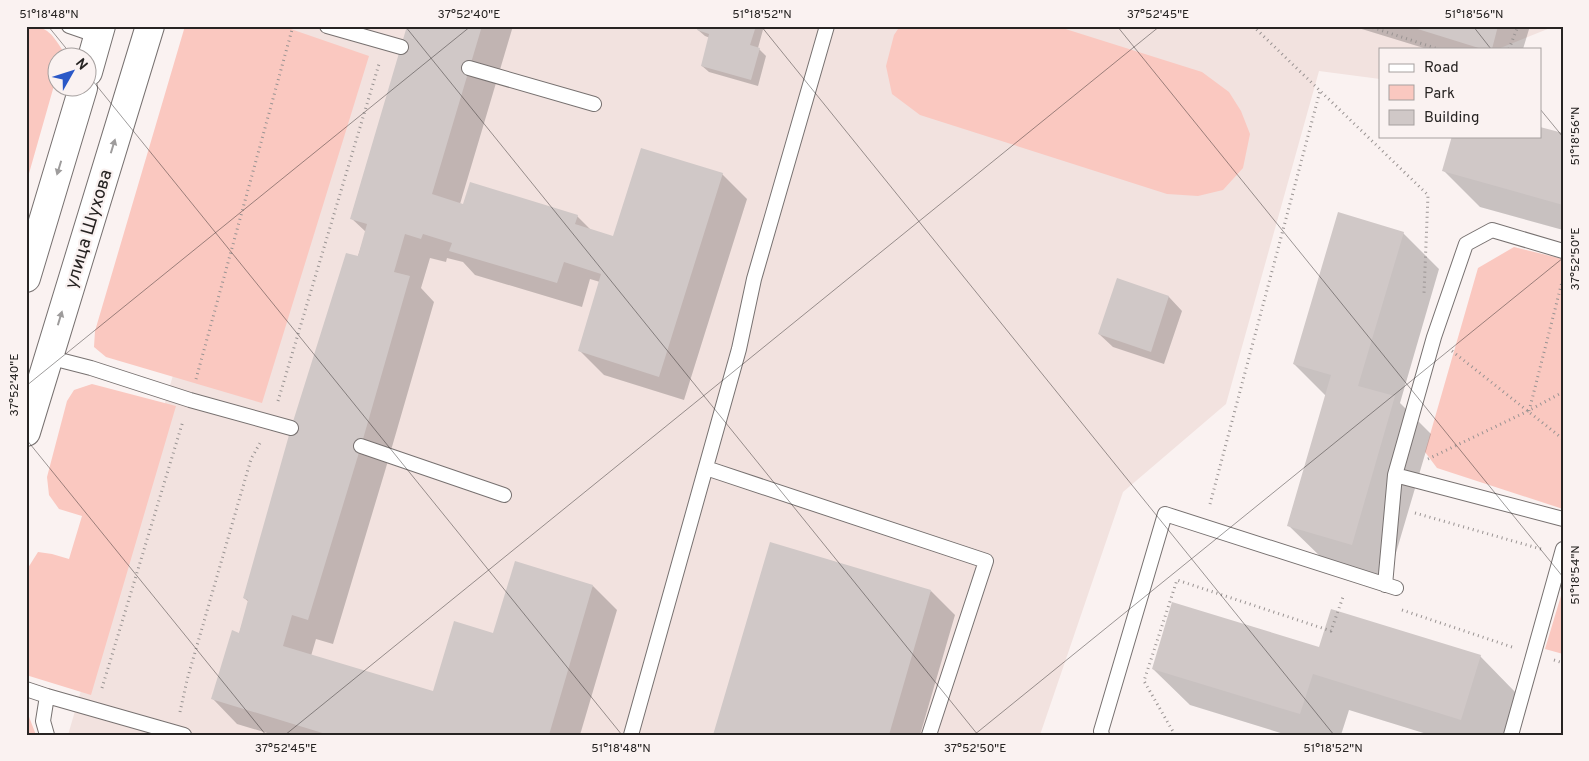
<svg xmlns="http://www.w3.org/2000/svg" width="1589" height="761" font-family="Overpass,sans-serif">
  <rect width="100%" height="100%" fill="#faf2f1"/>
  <path fill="#f2e2df" d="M 275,26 L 1555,26 L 1498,49 L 1380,49 L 1380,79 L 1319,71 L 1226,404 L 1123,492 L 1040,735 L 68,735 Z"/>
  <path fill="#fac8c0" d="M 26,26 C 49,26 52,35 64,52 L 62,57 L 58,58 L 57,75 L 26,184 Z
    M 185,26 L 282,26 L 369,56 L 262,403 L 106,357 L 94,347 L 95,331 Z
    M 900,26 L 1056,26 L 1202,72 L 1229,92 L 1241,111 L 1250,134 L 1243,168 L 1223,190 L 1198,196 L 1167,194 L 920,115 L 892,94 L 886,66 L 894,35 Z
    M 1514,247 L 1563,259 L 1563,509 L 1437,468 L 1425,452 L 1478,268 Z
    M 92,384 L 176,406 L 91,695 L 26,675 L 26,571 L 38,552 L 52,554 L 69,559 L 82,516 L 59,509 L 49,495 L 47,477 L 67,401 L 74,390 Z
    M 1563,589 L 1563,654 L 1545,649 Z
    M 26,709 L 36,735 L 26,735 Z"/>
  <path fill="#0003" d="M 408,26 L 513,26 L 460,204 L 577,216 L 592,231 L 612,237 L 722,174 L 747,199 L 684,400 L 604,375 L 579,350 L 600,282 L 590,279 L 582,307 L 475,275 L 463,262 L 447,258 L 446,262 L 430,258 L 421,288 L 434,302 L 385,471 L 333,644 L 316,639 L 311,656 L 434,693 L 494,635 L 593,586 L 617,610 L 580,735 L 274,735 L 237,724 L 213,699 L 239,634 L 249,602 L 244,598 L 366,232 L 351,218 Z
    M 699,26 L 764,26 L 758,48 L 766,56 L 758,86 L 709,72 L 702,66 L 710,38 L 705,36 L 698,30 Z
    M 1352,26 L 1530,26 L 1523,49 L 1427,49 Z
    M 1563,134 L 1563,230 L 1480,207 L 1444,171 L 1540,136 Z
    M 1403,233 L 1439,269 L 1400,403 L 1431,434 L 1388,580 L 1325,561 L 1288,525 L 1326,396 L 1294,364 Z
    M 1118,280 L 1169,297 L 1182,311 L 1164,364 L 1113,347 L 1099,334 Z
    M 931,591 L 955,615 L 920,735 L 714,735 Z
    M 1320,649 L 1480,656 L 1516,693 L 1503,735 L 1430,735 L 1349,710 L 1341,735 L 1287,735 L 1190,705 L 1153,669 Z"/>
  <path fill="#d0c8c7" d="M 407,26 L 482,26 L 432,194 L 463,204 L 470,182 L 578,215 L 575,224 L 613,236 L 641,148 L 723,173 L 659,377 L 578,351 L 601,274 L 564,262 L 557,283 L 449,251 L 452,243 L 423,234 L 421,239 L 405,234 L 394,272 L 410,276 L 361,446 L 308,620 L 292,615 L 283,646 L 433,691 L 454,621 L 493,633 L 515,561 L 593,585 L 549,735 L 329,735 L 211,699 L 232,630 L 239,633 L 248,600 L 243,598 L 291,428 L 346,253 L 358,256 L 367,224 L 350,219 Z
    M 698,26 L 756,26 L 750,45 L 760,48 L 751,80 L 701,66 L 709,34 L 697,30 Z
    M 1408,26 L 1498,26 L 1492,49 L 1482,49 Z
    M 1540,127 L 1563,133 L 1563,205 L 1442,171 L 1452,136 L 1540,136 Z
    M 1338,212 L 1404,232 L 1358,386 L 1395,396 L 1352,545 L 1287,526 L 1331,375 L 1293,364 Z
    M 1117,278 L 1169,296 L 1151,352 L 1098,334 Z
    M 770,542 L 931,590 L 889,735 L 713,735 Z
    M 1172,602 L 1319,647 L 1331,609 L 1481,655 L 1461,720 L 1313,674 L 1300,714 L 1152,669 Z"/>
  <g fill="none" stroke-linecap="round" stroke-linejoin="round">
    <defs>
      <path id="lane" d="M 69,26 L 98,36
        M 327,26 L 401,47
        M 469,68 L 594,104
        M 48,357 L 91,368 L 190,400 L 291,428
        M 361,446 L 504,495
        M 706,468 L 986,561 L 929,735
        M 1395,475 L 1563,519
        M 1385,585 L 1395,475 L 1434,337 L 1466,244 L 1492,230 L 1563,251
        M 26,689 L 47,696 L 184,735
        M 47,735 L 43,721 L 47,696
        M 631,735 L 739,349 L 754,279 L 827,26
        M 1102,735 L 1101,731 L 1165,514 L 1396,588
        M 1511,735 L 1563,549"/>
      <path id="secondary" d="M 88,72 L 101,26
        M 26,278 L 83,88
        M 26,432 L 150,26"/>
    </defs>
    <use href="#lane" stroke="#777170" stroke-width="16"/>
    <use href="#secondary" stroke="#777170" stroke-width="30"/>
    <path stroke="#999392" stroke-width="3" stroke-dasharray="1 4" stroke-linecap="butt" d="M 1253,26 L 1428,195 L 1424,293
      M 1368,26 L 1438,49
      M 1509,49 L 1518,26
      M 1452,351 L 1563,439
      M 196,379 L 293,26
      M 278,401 L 379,64
      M 1529,411 L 1563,278
      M 1428,459 L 1528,411 L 1563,392
      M 1210,504 L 1320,91
      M 1415,513 L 1541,549
      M 1402,610 L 1512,647
      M 1554,660 L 1563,663
      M 102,688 L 183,421
      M 180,712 L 187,680 L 251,459 L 260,443
      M 1175,735 L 1144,681 L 1177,580 L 1331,631 L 1344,594"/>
    <use href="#lane" stroke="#fff" stroke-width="14"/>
    <use href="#secondary" stroke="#fff" stroke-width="28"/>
  </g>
  <defs><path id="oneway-solid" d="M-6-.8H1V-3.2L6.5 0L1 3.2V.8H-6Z" transform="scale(1.25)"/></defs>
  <g fill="#9e9c9c">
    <use href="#oneway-solid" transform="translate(113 146) rotate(-73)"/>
    <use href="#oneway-solid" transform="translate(59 168) rotate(107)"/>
    <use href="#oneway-solid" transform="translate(60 318) rotate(-73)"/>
  </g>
  <path fill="none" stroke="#272423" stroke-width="1" stroke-opacity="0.45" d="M 48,26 L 74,58M 405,26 L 978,735M 761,26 L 1334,735M 1117,26 L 1563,577M 1473,26 L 1491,49M 88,75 L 622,735M 1540,109 L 1563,137M 26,386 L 471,26M 26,439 L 266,735M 285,735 L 1160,26M 974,735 L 1563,258"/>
  <g text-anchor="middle" stroke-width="4.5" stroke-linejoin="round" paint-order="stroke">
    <g font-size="18" fill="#272423" stroke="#faf2f1">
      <text transform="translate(88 229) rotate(-73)" y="6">улица Шухова</text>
    </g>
  </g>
  <rect width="1589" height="761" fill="none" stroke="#faf2f1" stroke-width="55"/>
  <rect x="1379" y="48" width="162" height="90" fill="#faf2f1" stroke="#a6a09f"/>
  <rect x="1389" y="64" width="25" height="8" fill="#ffffff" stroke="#a6a09f"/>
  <text x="1424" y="72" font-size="15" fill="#272423">Road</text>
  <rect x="1389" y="85" width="25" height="15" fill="#fac8c0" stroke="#a6a09f"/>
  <text x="1424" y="98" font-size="15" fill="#272423">Park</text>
  <rect x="1389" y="110" width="25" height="15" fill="#d0c8c7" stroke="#a6a09f"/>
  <text x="1424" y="122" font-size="15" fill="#272423">Building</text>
  <g transform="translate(72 72) rotate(51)"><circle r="24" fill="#faf2f1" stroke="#a6a09f"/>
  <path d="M0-4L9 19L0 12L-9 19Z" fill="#2a58c7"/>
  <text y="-8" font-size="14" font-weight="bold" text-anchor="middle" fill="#272423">N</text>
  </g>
  <rect x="28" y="28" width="1534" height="706" fill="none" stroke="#272423" stroke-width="2"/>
  <g font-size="12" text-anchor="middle" fill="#272423">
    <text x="49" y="18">51°18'48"N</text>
    <text x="469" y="18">37°52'40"E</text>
    <text x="762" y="18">51°18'52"N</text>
    <text x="1158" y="18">37°52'45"E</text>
    <text x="1474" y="18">51°18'56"N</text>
    <text transform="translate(1575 136) rotate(-90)" y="4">51°18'56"N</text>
    <text transform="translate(1575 259) rotate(-90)" y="4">37°52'50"E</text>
    <text transform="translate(14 385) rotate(-90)" y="4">37°52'40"E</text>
    <text transform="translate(1575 575) rotate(-90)" y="4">51°18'54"N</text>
    <text x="286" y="752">37°52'45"E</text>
    <text x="621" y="752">51°18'48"N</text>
    <text x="975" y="752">37°52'50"E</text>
    <text x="1333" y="752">51°18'52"N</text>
  </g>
</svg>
